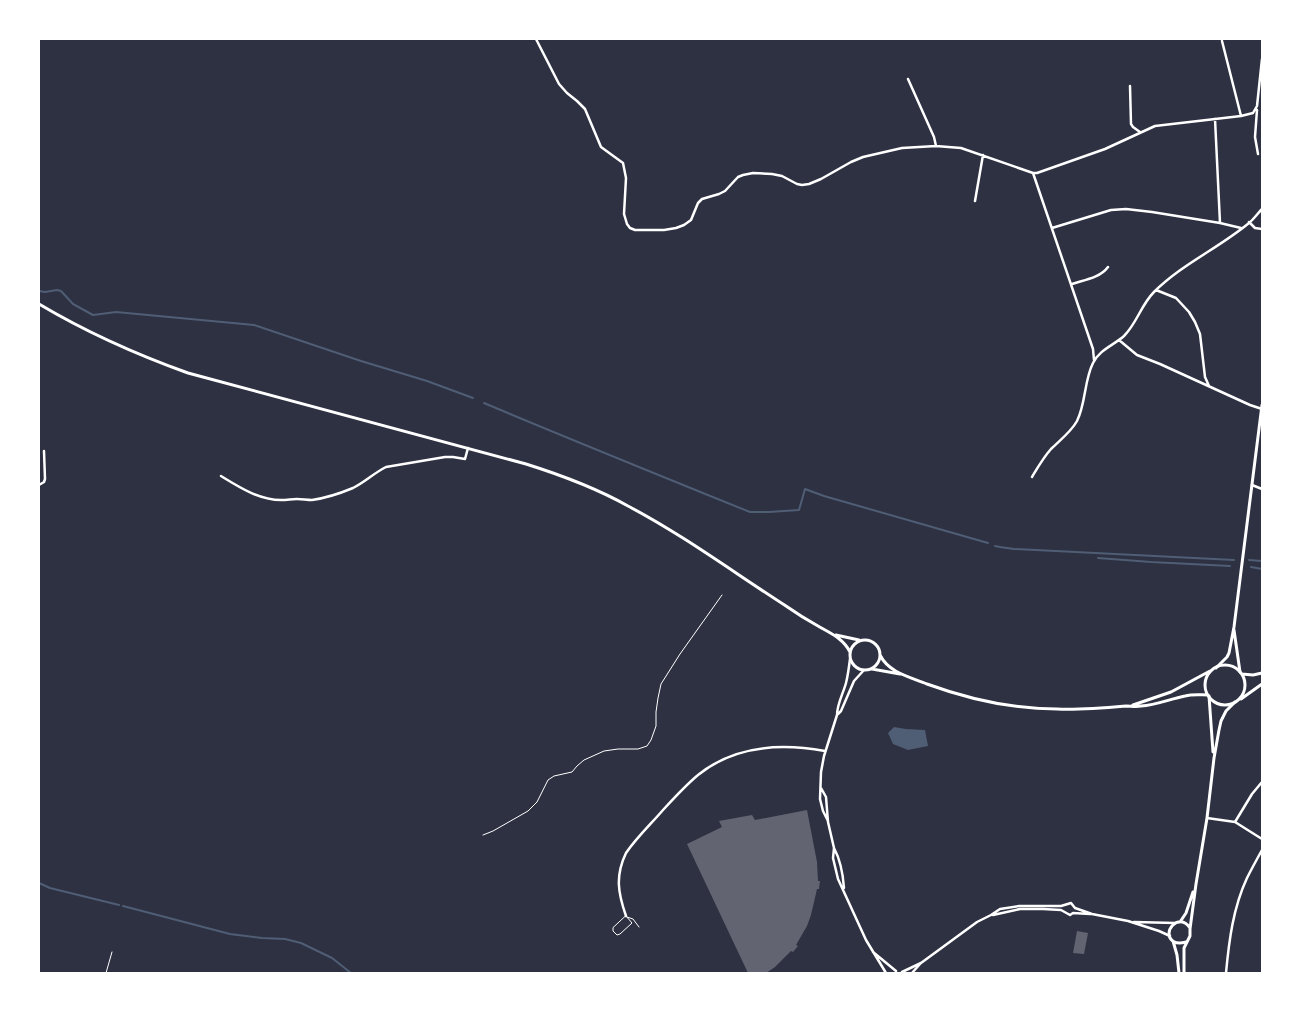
<svg xmlns="http://www.w3.org/2000/svg" width="1301" height="1012" font-family="Merriweather,serif">
  <rect width="100%" height="100%" fill="#2d3142"/>
  <path fill="#4f5d75" d="M 894,727 L 906,729 L 925,730 L 928,746 L 908,750 L 893,744 L 888,733 Z"/>
  <g fill="none" stroke-linecap="round" stroke-linejoin="round">
    <path stroke="#4f5d75" stroke-width="2" d="M 39,291 L 45,292 L 57,290 L 61,291 L 73,304 L 93,315 L 116,312 L 254,325 L 361,361 L 427,381 L 473,398
      M 484,403 C 572,440 661,476 750,512 L 769,512 L 799,510 L 805,489 L 824,496 L 988,543
      M 995,546 L 1000,547 L 1014,549 L 1234,560
      M 1098,558 L 1151,562 L 1230,566
      M 1249,560 L 1262,561
      M 1251,567 L 1262,569
      M 39,883 L 50,888 L 119,905
      M 123,906 L 230,934 L 262,938 L 285,939 L 301,943 L 332,958 L 351,973"/>
  </g>
  <path fill="#626471" d="M 807,810 L 817,862 L 818,881 L 820,881 L 819,889 L 817,889 L 811,915 L 807,926 L 796,945 L 798,946 L 793,952 L 791,951 L 775,967 L 766,973 L 748,973 L 687,844 L 722,827 L 719,821 L 752,815 L 755,820 Z
    M 1077,931 L 1088,933 L 1084,954 L 1073,953 Z"/>
  <g fill="none" stroke-linecap="round" stroke-linejoin="round">
    <path stroke="#fff" stroke-width="1" d="M 483,835 L 493,831 L 528,811 L 537,802 L 548,780 L 554,776 L 572,772 L 577,766 L 584,760 L 604,751 L 618,749 L 638,749 L 647,746 L 651,740 L 656,726 L 656,712 L 658,698 L 661,684 L 680,654 L 722,595
      M 106,973 L 112,952"/>
    <path stroke="#fff" stroke-width="1" d="M 626,916 L 632,923 L 620,934 L 617,935 L 613,931 L 613,928 Z
      M 627,917 L 633,919 L 639,927"/>
    <path stroke="#fff" stroke-width="2.5" d="M 536,39 L 559,84 L 567,93 L 577,101 L 585,109 L 601,147 L 623,163 L 626,178 L 624,214 L 627,224 L 630,228 L 635,230 L 664,230 L 676,228 L 684,225 L 691,220 L 698,203 L 702,199 L 719,194 L 725,191 L 738,177 L 743,175 L 753,173 L 772,174 L 782,176 L 797,184 L 802,185 L 809,184 L 821,179 L 851,162 L 863,157 L 902,148 L 936,146 L 961,148 L 1033,173 L 1037,173 L 1105,149 L 1155,126 L 1241,116 L 1253,113 L 1257,106 L 1262,59
      M 1222,41 L 1241,116
      M 908,79 L 934,137 L 936,146
      M 1130,86 L 1131,124 L 1133,127 L 1140,132
      M 1257,110 L 1255,137 L 1258,154
      M 1215,119 L 1220,223
      M 1033,173 L 1093,349 L 1094,360
      M 975,201 L 983,155
      M 1249,222 L 1255,228 L 1262,229
      M 1052,228 L 1111,210 L 1126,209 L 1152,212 L 1220,223 L 1241,228
      M 1072,284 C 1084,280 1100,278 1108,267
      M 1156,290 L 1176,298 L 1189,312 L 1195,322 L 1200,334 L 1205,377 L 1209,386
      M 1119,340 L 1137,355 L 1160,364 L 1250,405 L 1262,409
      M 221,476 C 239,487 259,500 281,500 C 287,500 292,499 297,499 C 302,499 307,500 312,500 C 326,498 341,493 353,488 C 365,482 374,473 386,467 L 445,457 L 453,457 L 465,459 L 468,448
      M 1032,477 C 1038,467 1043,458 1051,449 C 1060,440 1071,432 1077,421 C 1086,403 1084,381 1093,363 C 1099,350 1114,345 1124,336 C 1137,323 1141,305 1154,292 C 1182,264 1219,248 1249,223 C 1254,219 1258,213 1262,209
      M 39,485 L 44,482 L 45,479 L 44,451
      M 1252,485 L 1262,489
      M 838,714 L 841,711 L 854,681 L 864,670
      M 821,788 L 826,797 L 828,822 L 834,848 L 833,858 L 838,879 L 866,940 L 886,973
      M 1207,818 L 1235,822 L 1262,839
      M 828,821 L 823,811 L 820,799 L 821,772 L 824,756 L 837,715 C 837,704 843,694 846,683 C 848,675 849,667 850,659
      M 1235,822 L 1252,794 L 1262,782
      M 834,848 C 841,861 843,874 844,888
      M 993,915 L 1020,909 L 1043,909 L 1061,910 L 1070,915 L 1073,913 L 1090,914
      M 626,916 C 618,893 615,876 626,853 C 637,837 651,824 663,810 C 674,798 686,785 698,775 C 735,745 781,743 825,751
      M 1134,922 L 1175,923
      M 873,952 L 896,971
      M 902,972 L 921,963 L 977,922 L 991,915 L 1000,909 L 1019,906 L 1061,906 L 1071,903 L 1075,908 L 1092,914 L 1128,921 L 1159,931 L 1170,936
      M 912,973 L 920,964
      M 1226,973 C 1229,941 1233,908 1247,878 C 1252,868 1257,859 1262,850"/>
    <path stroke="#fff" stroke-width="3" d="M 1234,630 L 1240,672
      M 1216,668 L 1227,657 L 1229,653 L 1234,627 L 1262,405
      M 1209,696 L 1213,752
      M 1180,922 L 1186,913 L 1193,892
      M 1173,941 L 1177,955 L 1179,973
      M 1186,942 C 1182,943 1179,944 1174,942 C 1160,933 1179,911 1190,928
      M 1184,973 L 1184,948 L 1190,936 L 1190,929 L 1196,884 L 1207,818 L 1214,758 L 1219,730 L 1221,721 L 1226,711 L 1235,702"/>
    <path stroke="#fff" stroke-width="3" d="M 39,304 C 86,332 135,354 188,373 L 526,464 C 561,475 596,488 628,506 C 683,535 733,572 786,606 C 796,613 807,620 818,626 C 830,633 843,638 850,652
      M 836,635 L 859,640
      M850 655a15 15 0 1 1 30 0a15 15 0 1 1-30 0Z
      M 880,655 C 889,673 910,677 927,684 C 968,699 1013,709 1057,709 C 1080,710 1103,708 1126,706 C 1131,706 1136,707 1141,706 C 1156,705 1170,699 1185,696 C 1193,694 1200,695 1208,695
      M1205 685a20 20 0 1 1 40 0a20 20 0 1 1-40 0Z
      M 872,669 L 900,674
      M 1242,674 L 1253,675 L 1262,673
      M 1241,699 L 1262,684
      M 1133,705 L 1171,692 L 1210,671"/>
  </g>
  <rect width="1301" height="1012" fill="none" stroke="#ffffff" stroke-width="80"/>
</svg>
